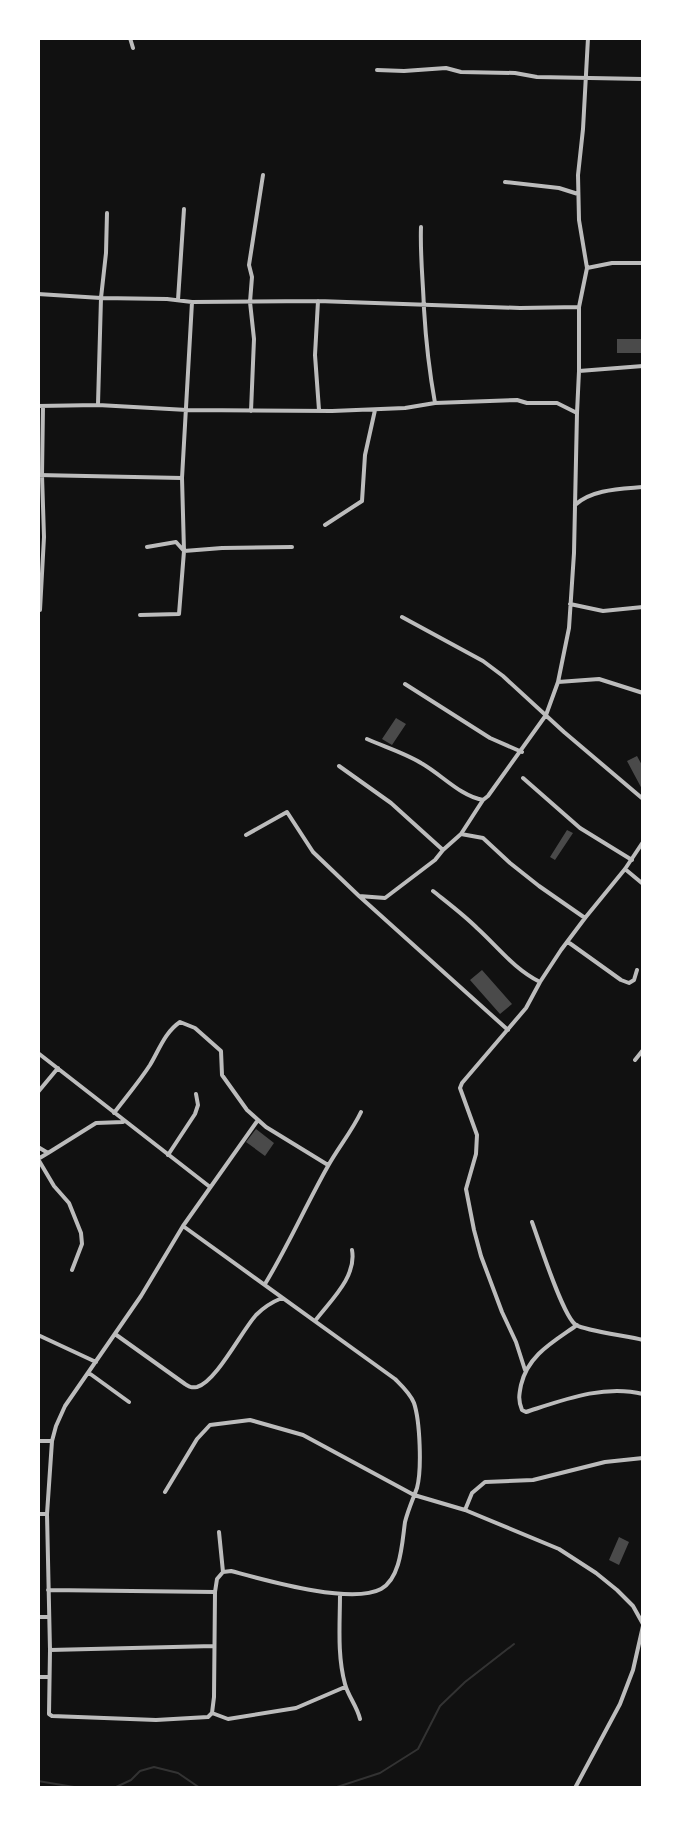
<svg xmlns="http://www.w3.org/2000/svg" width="681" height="1826" font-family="Roboto,sans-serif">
  <rect width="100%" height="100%" fill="#111"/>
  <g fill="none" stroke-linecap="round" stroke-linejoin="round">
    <path stroke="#333" stroke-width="2" d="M 38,1781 L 74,1787 L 114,1788 L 131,1780 L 140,1771 L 154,1767 L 178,1773 L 200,1788
      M 334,1788 L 380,1773 L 418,1749 L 440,1706 L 465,1682 L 514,1644"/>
  </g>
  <path fill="#4a4a4a" d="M 617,339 L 643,339 L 643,353 L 617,353 Z
    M 396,718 L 406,724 L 392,745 L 382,739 Z
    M 637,756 L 643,767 L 643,791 L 627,761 Z
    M 567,830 L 573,833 L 555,860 L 550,857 Z
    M 482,970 L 512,1004 L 500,1014 L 470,980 Z
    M 256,1129 L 274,1143 L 265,1156 L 246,1142 Z
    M 619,1537 L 629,1542 L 619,1565 L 609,1560 Z"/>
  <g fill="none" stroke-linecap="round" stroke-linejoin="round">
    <path stroke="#bcbcbc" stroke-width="4" d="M 130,38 L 133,48
      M 377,70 L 404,71 L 446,68 L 461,72 L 515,73 L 537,77 L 643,79
      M 505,182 L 559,188 L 578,194
      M 107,213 L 106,253 L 101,298 L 167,299 L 192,302 L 318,301 L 520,308 L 579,307
      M 421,227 C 420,255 423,281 424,309 C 426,343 429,370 435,403
      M 587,268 L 612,263 L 643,263
      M 38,294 L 101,298 L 98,404
      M 178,300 L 184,209
      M 318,301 L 315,355 L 319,410
      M 579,371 L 643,366
      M 38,406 L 98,405 L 187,410 L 332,411 L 405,408 L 435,403 L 517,400 L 527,403 L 557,403 L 577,413
      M 251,411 L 254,339 L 250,302 L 252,277 L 249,265 L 263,175
      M 38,475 L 182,478
      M 575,505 C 592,489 621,489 643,487
      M 325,525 L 362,501 L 365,455 L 375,410
      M 147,547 L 176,542 L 184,551 L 222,548 L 292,547
      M 570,604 L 603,611 L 643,607
      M 38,610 L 40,610 L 44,537 L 42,475 L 43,406
      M 140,615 L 179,614 L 184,551 L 182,478 L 192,302
      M 402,617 L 483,661 L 503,676 L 564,732 L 643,799
      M 558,682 L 599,679 L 643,693
      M 405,684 L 490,738 L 522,752
      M 367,739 C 385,747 405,753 421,763 C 441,774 460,796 483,800 L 488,796 L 546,715 L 558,682 L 569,628 L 574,553 L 577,413 L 579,371 L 579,307 L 587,268 L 579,220 L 578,175 L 583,129 L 588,38
      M 339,766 L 391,803 L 443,850 L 461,834 L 483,800
      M 523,778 L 580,828 L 632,860
      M 461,834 L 483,838 L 510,863 L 539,886 L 585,918
      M 246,835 L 287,812 L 313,852 L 359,896 L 385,898 L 435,860 L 443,850
      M 625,869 L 643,884
      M 433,891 C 448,903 464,915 477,928 C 498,947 514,969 540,982
      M 359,896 L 508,1030
      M 568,942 L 621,980 L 629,983 L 634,980 L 637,970
      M 38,1053 L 210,1187
      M 635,1060 L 643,1050
      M 38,1092 L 58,1068
      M 114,1113 C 126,1097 139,1082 150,1065 C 159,1050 165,1032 180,1022 L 195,1028 L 221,1051 L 222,1075 L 247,1110 L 266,1127 L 328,1165
      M 38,1147 L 48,1153 L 96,1123 L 123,1122
      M 48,1153 L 38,1159 L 54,1186 L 69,1203 L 81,1233 L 82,1244 L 72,1270
      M 168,1155 L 195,1114 L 198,1105 L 196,1094
      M 532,1222 C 539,1241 563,1317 576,1325 C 586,1331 628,1336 643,1340
      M 183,1226 L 395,1379 C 402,1386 410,1393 414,1403 C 420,1421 422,1469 417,1488 C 413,1499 408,1510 405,1522 C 402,1543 401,1578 381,1589 C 351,1605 265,1580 231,1571 L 223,1572
      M 265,1284 C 288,1246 306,1205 328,1166 C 338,1148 352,1131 361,1112
      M 315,1321 C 330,1301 357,1277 352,1250
      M 577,1325 C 553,1342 528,1355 521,1385 C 519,1395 518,1400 522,1410 L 526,1412 C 563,1400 604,1384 643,1394
      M 115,1334 L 185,1384 C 190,1387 191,1388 197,1387 C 216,1382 241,1332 256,1315 C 264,1307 272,1302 282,1298
      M 38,1335 L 96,1362
      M 525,1370 L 516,1342 L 502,1312 L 481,1256 L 474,1230 L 466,1189 L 476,1154 L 477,1135 L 460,1088 L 462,1083 L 526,1008 L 540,982 L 561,950 L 585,918 L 625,869 L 643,842
      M 89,1373 L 129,1402
      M 38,1441 L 52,1441
      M 165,1492 L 197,1439 L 210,1425 L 250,1420 L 303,1435 L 414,1495 L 465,1510 L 559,1549 L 596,1573 L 617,1590 L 633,1606 L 643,1624
      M 465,1510 L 472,1493 L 485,1482 L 533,1480 L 605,1462 L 643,1458
      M 38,1514 L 47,1514
      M 219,1532 L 223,1572
      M 223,1572 L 217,1579 L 215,1592 L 214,1697 L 212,1713 L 208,1717 L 156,1720 L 52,1716 L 49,1714 L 50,1650 L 47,1514 L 52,1441 L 56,1426 L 65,1406 L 141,1296 L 183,1226 L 258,1120
      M 48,1590 L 215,1592
      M 340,1594 C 340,1623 337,1655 345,1684 C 348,1696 357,1706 360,1719
      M 38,1617 L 49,1617
      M 50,1650 L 214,1646
      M 38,1677 L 49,1677
      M 212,1713 L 228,1719 L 296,1708 L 345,1687
      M 575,1788 L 620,1704 L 633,1670 L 643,1626"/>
  </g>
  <rect width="681" height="1826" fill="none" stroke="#ffffff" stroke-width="80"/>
</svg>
